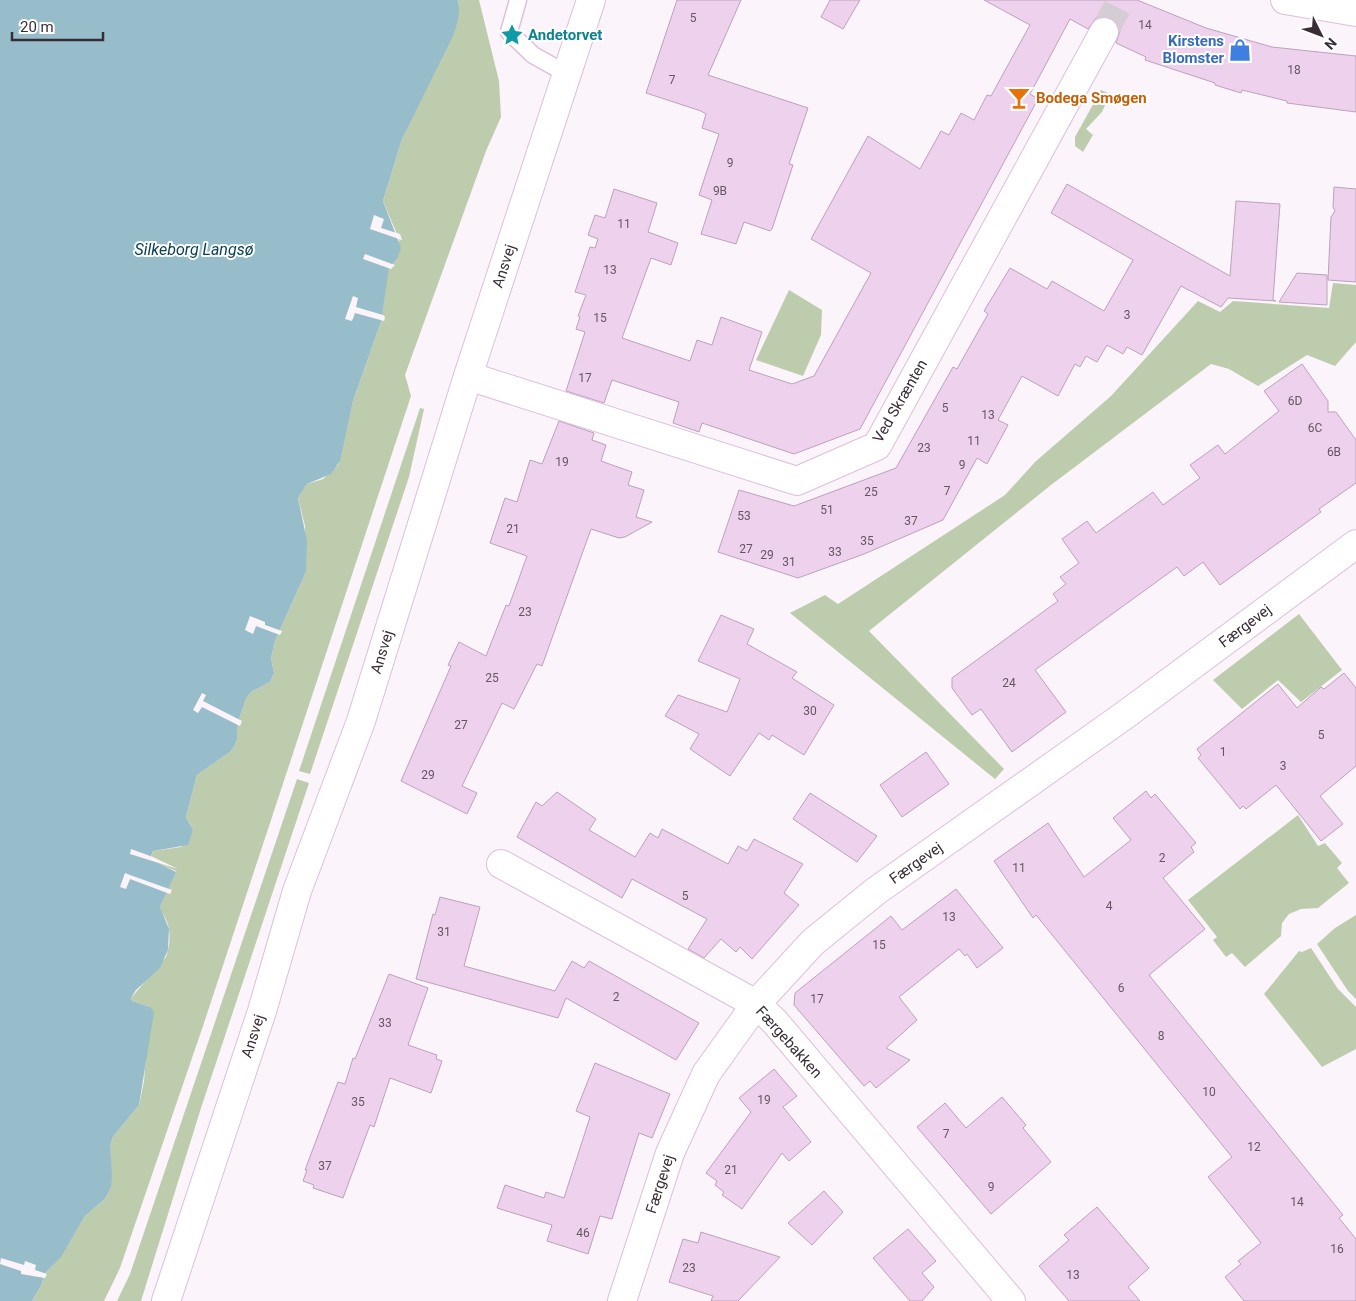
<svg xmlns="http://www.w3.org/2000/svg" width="1356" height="1301" font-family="Roboto,sans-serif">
  <rect width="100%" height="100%" fill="#fbf5fb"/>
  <path fill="#beccae" d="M 458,0 L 479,0 L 499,81 L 501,117 L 486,151 L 405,375 L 411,396 L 203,1026 L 120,1268 L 104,1301 L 32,1301 L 41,1286 L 45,1273 L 61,1256 L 85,1216 L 105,1199 L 111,1188 L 110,1146 L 113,1137 L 139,1105 L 144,1081 L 150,1007 L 132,1001 L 131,998 L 166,957 C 170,946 171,933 167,922 C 165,916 161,913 160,907 L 176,871 L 150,860 L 153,851 L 181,847 L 193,830 L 186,817 L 197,775 L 230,752 L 234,747 L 237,740 L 237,725 L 246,699 L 251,692 L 270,682 L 274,673 L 271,658 L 275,641 L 306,572 L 305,526 L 298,498 L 307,484 L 323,479 L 338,465 L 353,401 L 381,322 L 386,278 L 389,268 L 397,259 L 399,239 L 383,201 L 402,139 L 459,5 Z
    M 1101,90 L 1110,94 L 1102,112 L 1086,129 L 1093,135 L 1083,152 L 1075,146 L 1075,137 Z
    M 1333,283 L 1356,285 L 1356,342 L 1335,366 L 1307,355 L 1258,386 L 1229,369 L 1211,364 L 1051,485 L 869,631 L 1004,769 L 995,779 L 790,613 L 825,595 L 838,604 L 1005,495 L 1035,462 L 1111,396 L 1198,301 L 1220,312 L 1233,301 L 1329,308 Z
    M 789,290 L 822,310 L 821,335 L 803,376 L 756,360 Z
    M 420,408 L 424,409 L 409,477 L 310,774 L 299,771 Z
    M 1299,614 L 1342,670 L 1301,702 L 1278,680 L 1242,709 L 1213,680 Z
    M 297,779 L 309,783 L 201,1108 L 141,1301 L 117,1301 L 130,1274 Z
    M 1298,815 L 1318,846 L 1325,843 L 1342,863 L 1337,868 L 1349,883 L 1318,908 L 1301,909 L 1289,914 L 1282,923 L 1281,936 L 1245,967 L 1232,953 L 1226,957 L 1213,940 L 1217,937 L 1188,900 Z
    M 1356,915 L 1356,999 L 1348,991 L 1317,944 L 1335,928 Z
    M 1311,948 L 1338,989 L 1356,1007 L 1356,1049 L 1322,1067 L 1264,994 L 1299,951 L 1302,952 Z"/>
  <path fill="#97bdcb" d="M 0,0 L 458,0 C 461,13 457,24 453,36 L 402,139 L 383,201 L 401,248 L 397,259 L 389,268 L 381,322 L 353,401 L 340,461 L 331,474 L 307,484 L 298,498 L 307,541 L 306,572 L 275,641 L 271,658 L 274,673 L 270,682 L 251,692 L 246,699 L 237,725 L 237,740 L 234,747 L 230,752 L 197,775 L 186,817 L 193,830 L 188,845 L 153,851 L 150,859 L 176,872 L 160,907 L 169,929 L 168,950 L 160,968 L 136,990 L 131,998 L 132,1001 L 150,1007 L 154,1012 L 139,1105 L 113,1137 L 110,1146 L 112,1174 L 111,1188 L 105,1199 L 85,1216 L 61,1257 L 45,1273 L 41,1286 L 32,1301 L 0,1301 Z"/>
  <path fill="#fbf5fb" d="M 374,215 L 384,219 L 381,228 L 400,234 L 402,240 L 370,229 Z
    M 365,254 L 392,264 L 395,265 L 391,269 L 363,259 Z
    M 353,296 L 358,298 L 356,307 L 383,315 L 385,317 L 384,321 L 355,313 L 352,321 L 345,319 Z
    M 250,616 L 265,622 L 265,625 L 282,631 L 280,635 L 256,626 L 253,634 L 245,630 Z
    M 202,693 L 206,695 L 203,701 L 242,721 L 240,726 L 202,707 L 198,713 L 193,710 Z
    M 131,849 L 153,857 L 178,869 L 130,854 Z
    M 125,873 L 130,875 L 172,890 L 170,894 L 130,879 L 126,889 L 120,887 Z
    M 1,1258 L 24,1265 L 25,1261 L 36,1265 L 35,1270 L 47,1274 L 45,1278 L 21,1274 L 21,1271 L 0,1264 Z"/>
  <path fill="#eed1ec" stroke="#bda1bb" d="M 677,0 L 741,0 L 708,75 L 808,108 L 789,164 L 793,165 L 772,229 L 770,231 L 744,222 L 736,244 L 701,234 L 712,200 L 699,195 L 719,134 L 702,128 L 706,114 L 701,111 L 646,93 Z
    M 830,0 L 860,0 L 843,29 L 821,17 Z
    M 984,0 L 1137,0 L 1206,28 L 1272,47 L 1356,56 L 1356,112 L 1287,103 L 1287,101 L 1242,90 L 1241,93 L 1215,85 L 1215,83 L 1145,60 L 1146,57 L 1116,43 L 1120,31 L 1117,24 L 1111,18 L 1103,16 L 1096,18 L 1088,29 L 1070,19 L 1030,94 L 1038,99 L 860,429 L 794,454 L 702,423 L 699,432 L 673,423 L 679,402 L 612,380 L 604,403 L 566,391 L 585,332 L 576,329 L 580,317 L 578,316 L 586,295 L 575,292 L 590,247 L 595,248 L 598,239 L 588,235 L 595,215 L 605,218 L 614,189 L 657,203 L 648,232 L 678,243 L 671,265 L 651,258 L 622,338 L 690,361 L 697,340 L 712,345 L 721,317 L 762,332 L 749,370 L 792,384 L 814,376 L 871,273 L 811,239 L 868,136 L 920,169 L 941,131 L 949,135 L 961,113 L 974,120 L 987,95 L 991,96 L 1030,25 Z
    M 1067,184 L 1230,276 L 1236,201 L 1280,204 L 1273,300 L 1276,301 L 1228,298 L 1221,307 L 1181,286 L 1142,355 L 1127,347 L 1123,354 L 1107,345 L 1097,362 L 1086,356 L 1080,367 L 1075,364 L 1058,396 L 1022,376 L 998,420 L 1008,425 L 987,464 L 977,458 L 943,520 L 864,554 L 798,578 L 718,552 L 739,490 L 794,506 L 896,468 L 953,367 L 957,369 L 988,314 L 984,311 L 1010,268 L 1047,289 L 1052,281 L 1104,311 L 1133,260 L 1051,213 Z
    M 1334,187 L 1356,189 L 1356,282 L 1328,280 L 1331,217 L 1335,211 L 1333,207 Z
    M 1297,273 L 1327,275 L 1327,305 L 1279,302 Z
    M 1302,364 L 1328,401 L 1328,412 L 1336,412 L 1356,440 L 1356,483 L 1319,509 L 1321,512 L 1220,585 L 1203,562 L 1184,576 L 1177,567 L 1035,670 L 1066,712 L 1012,752 L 981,709 L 972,715 L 952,688 L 952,678 L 1058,601 L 1053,594 L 1066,584 L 1060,577 L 1079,563 L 1062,539 L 1087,521 L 1096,533 L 1153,492 L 1163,505 L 1200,478 L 1190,465 L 1218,445 L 1225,454 L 1279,411 L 1264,391 Z
    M 559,421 L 594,433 L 592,440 L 606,445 L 601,461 L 632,472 L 628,485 L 644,490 L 636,517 L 652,522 L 625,537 L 619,538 L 591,529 L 542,666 L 537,664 L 514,709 L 502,703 L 462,786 L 477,793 L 467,814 L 401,781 L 451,666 L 448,665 L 459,642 L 486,656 L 506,605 L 509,606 L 527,556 L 490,543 L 505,498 L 517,502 L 530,460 L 542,464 Z
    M 721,615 L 754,629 L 747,644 L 797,672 L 792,678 L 834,705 L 804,755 L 772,735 L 769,740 L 759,733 L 730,776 L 690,749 L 699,734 L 665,716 L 678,695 L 727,712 L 740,679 L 698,661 Z
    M 1344,673 L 1356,688 L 1356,766 L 1320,796 L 1343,824 L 1321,841 L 1276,785 L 1246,809 L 1243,806 L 1240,809 L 1198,758 L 1201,755 L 1197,749 L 1278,684 L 1297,708 L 1321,687 L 1324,689 Z
    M 926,752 L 949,784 L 902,817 L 880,785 Z
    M 1146,791 L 1151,798 L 1155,794 L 1196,843 L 1191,847 L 1194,852 L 1163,878 L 1205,929 L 1149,975 L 1343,1215 L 1339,1218 L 1356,1239 L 1356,1301 L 1244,1301 L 1225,1277 L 1241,1264 L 1238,1261 L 1261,1243 L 1208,1177 L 1232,1157 L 1036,915 L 1033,918 L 994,861 L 1048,823 L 1084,877 L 1131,840 L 1113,818 Z
    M 557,792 L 596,819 L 589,830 L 635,857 L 650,833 L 658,838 L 662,829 L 728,864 L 738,846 L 747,851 L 754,839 L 803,864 L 784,893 L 799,905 L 752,959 L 740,947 L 736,952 L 721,939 L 704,958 L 688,949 L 707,919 L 632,879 L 622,898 L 517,837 L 536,802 L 542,806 Z
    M 810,793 L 877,836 L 857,862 L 793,819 Z
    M 956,889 L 1003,948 L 977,968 L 967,954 L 965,956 L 959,949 L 899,997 L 917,1020 L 886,1048 L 910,1060 L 876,1088 L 870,1081 L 864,1086 L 794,1005 L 795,993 L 891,916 L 902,930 Z
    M 440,897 L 480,907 L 464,966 L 555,991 L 572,961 L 584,968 L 589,961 L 699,1023 L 676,1060 L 566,998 L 558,1018 L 416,979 L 433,914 L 435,915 Z
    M 389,974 L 428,988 L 408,1045 L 437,1055 L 436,1059 L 442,1061 L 431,1093 L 390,1078 L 374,1127 L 370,1125 L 343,1198 L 313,1188 L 314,1185 L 303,1181 L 307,1170 L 305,1170 L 338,1082 L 345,1084 L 353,1058 L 355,1059 Z
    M 595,1063 L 670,1094 L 652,1138 L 639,1133 L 612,1219 L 600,1216 L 588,1254 L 547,1241 L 552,1225 L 497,1208 L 505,1185 L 544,1198 L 546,1192 L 564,1198 L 590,1117 L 576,1111 Z
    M 774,1069 L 797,1096 L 783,1107 L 811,1142 L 789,1161 L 782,1153 L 742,1209 L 722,1195 L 724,1192 L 715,1185 L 717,1181 L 706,1173 L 751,1112 L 739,1098 Z
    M 1002,1097 L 1026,1125 L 1023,1128 L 1051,1162 L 991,1214 L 917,1127 L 945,1103 L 966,1128 Z
    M 824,1191 L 843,1212 L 812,1245 L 788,1223 Z
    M 1097,1207 L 1149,1268 L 1128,1287 L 1140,1301 L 1069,1301 L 1039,1266 L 1069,1240 L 1064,1235 Z
    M 908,1229 L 936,1261 L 922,1273 L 934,1287 L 922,1301 L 910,1301 L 873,1258 Z
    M 701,1232 L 780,1257 L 738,1301 L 711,1301 L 713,1296 L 669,1282 L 683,1239 L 698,1243 Z"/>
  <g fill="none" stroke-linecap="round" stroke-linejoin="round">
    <path stroke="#d4cdd4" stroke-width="28" stroke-dasharray="28 14" stroke-linecap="butt" d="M 1104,32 L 1121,0"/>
    <defs>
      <path id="service" d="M 518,0 L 509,32 L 533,55 L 567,74"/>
      <path id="minor" d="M 468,376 L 797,481 L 877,446 L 1104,32
        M 501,864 L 756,1004 L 775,1022 L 1011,1301
        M 622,1301 L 670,1153 L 706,1074 L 756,1004 L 813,942 L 876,891 L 1125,715 L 1356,544"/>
      <path id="tertiary" d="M 1285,0 L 1356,12
        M 166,1301 L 262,1011 L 297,891 L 361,721 L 468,376 L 591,0"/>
    </defs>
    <use href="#service" stroke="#ddbfda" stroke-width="19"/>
    <use href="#minor" stroke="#ddbfda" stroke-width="30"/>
    <use href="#tertiary" stroke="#ddbfda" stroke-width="30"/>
    <use href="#service" stroke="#fff" stroke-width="16"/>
    <use href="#minor" stroke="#fff" stroke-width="28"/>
    <use href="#tertiary" stroke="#fff" stroke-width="28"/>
  </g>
  <defs>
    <symbol id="sight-bare" viewBox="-9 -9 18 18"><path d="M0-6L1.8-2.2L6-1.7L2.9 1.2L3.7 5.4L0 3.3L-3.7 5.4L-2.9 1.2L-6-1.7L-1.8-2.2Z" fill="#0f9aa8" stroke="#fff" stroke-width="2.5" paint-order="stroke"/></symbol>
    <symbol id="shop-bare" viewBox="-9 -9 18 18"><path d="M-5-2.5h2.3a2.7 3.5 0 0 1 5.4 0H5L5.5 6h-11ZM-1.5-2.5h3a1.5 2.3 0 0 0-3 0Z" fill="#3f7fe0" stroke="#fff" stroke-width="2.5" paint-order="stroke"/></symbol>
    <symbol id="bar-bare" viewBox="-9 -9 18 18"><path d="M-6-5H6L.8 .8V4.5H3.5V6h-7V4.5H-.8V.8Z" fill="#e8710a" stroke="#fff" stroke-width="2.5" paint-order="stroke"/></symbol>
  </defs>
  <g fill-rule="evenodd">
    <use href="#sight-bare" x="496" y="19" width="32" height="32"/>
    <use href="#shop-bare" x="1224" y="34" width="32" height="32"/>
    <use href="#bar-bare" x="1003" y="82" width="32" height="32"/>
  </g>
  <g text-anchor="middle" stroke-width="4" stroke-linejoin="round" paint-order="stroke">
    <g font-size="12" fill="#665664">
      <text x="693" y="22">5</text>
      <text x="1145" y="29">14</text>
      <text x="1294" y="74">18</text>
      <text x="672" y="84">7</text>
      <text x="730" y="167">9</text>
      <text x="720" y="195">9B</text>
      <text x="624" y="228">11</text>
      <text x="610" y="274">13</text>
      <text x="1127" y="319">3</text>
      <text x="600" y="322">15</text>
      <text x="585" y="382">17</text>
      <text x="1295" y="405">6D</text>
      <text x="945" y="412">5</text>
      <text x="988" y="419">13</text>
      <text x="1315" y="432">6C</text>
      <text x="974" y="445">11</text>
      <text x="924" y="452">23</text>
      <text x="1334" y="456">6B</text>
      <text x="562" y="466">19</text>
      <text x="962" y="469">9</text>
      <text x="947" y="495">7</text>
      <text x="871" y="496">25</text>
      <text x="827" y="514">51</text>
      <text x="744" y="520">53</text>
      <text x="911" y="525">37</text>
      <text x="513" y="533">21</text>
      <text x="867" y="545">35</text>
      <text x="746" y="553">27</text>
      <text x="835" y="556">33</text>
      <text x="767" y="559">29</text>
      <text x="789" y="566">31</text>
      <text x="525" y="616">23</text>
      <text x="492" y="682">25</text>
      <text x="1009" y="687">24</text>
      <text x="810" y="715">30</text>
      <text x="461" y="729">27</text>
      <text x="1321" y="739">5</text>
      <text x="1223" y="756">1</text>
      <text x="1283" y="770">3</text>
      <text x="428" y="779">29</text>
      <text x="1162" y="862">2</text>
      <text x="1019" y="872">11</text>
      <text x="685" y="900">5</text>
      <text x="1109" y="910">4</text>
      <text x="949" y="921">13</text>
      <text x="444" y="936">31</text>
      <text x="879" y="949">15</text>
      <text x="1121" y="992">6</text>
      <text x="616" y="1001">2</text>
      <text x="817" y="1003">17</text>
      <text x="385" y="1027">33</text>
      <text x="1161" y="1040">8</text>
      <text x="1209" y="1096">10</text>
      <text x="764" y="1104">19</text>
      <text x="358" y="1106">35</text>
      <text x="946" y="1138">7</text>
      <text x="1254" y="1151">12</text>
      <text x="325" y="1170">37</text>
      <text x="731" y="1174">21</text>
      <text x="991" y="1191">9</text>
      <text x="1297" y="1206">14</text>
      <text x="583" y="1237">46</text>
      <text x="1337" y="1253">16</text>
      <text x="689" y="1272">23</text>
      <text x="1073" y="1279">13</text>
    </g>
    <g font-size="15" font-weight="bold" fill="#0d838f" stroke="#fff" text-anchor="start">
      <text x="528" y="40">Andetorvet</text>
    </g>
    <g font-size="15" font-weight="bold" fill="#366cbe" stroke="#fff" text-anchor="end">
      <text x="1224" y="46">Kirstens<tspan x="1224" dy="17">Blomster</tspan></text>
    </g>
    <g font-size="15" font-weight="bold" fill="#c56008" stroke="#fff" text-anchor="start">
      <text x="1036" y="103">Bodega Smøgen</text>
    </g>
    <g font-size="15" fill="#382d37" stroke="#fff">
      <text transform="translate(504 266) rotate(-72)" y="5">Ansvej</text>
      <text transform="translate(900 401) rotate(-60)" y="5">Ved Skrænten</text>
      <text transform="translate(1245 626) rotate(-37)" y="5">Færgevej</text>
      <text transform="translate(382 652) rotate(-73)" y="5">Ansvej</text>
      <text transform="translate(916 863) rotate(-35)" y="5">Færgevej</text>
      <text transform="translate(253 1036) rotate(-72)" y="5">Ansvej</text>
      <text transform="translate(789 1042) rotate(48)" y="5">Færgebakken</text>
      <text transform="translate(660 1184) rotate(-72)" y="5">Færgevej</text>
    </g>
    <g font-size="16" font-style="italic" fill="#094151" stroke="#fff">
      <text x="194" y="255">Silkeborg Langsø</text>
    </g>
  </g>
  <g transform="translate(1321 35) rotate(132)" stroke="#ffffff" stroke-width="4" paint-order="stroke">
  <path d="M0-4L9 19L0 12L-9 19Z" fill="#382d37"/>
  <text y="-8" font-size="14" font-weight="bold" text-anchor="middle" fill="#382d37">N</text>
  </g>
  <path d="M12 32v8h91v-8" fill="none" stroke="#382d37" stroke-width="2.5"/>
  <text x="20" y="32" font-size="15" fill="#382d37" stroke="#ffffff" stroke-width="4" paint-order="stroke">20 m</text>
</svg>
